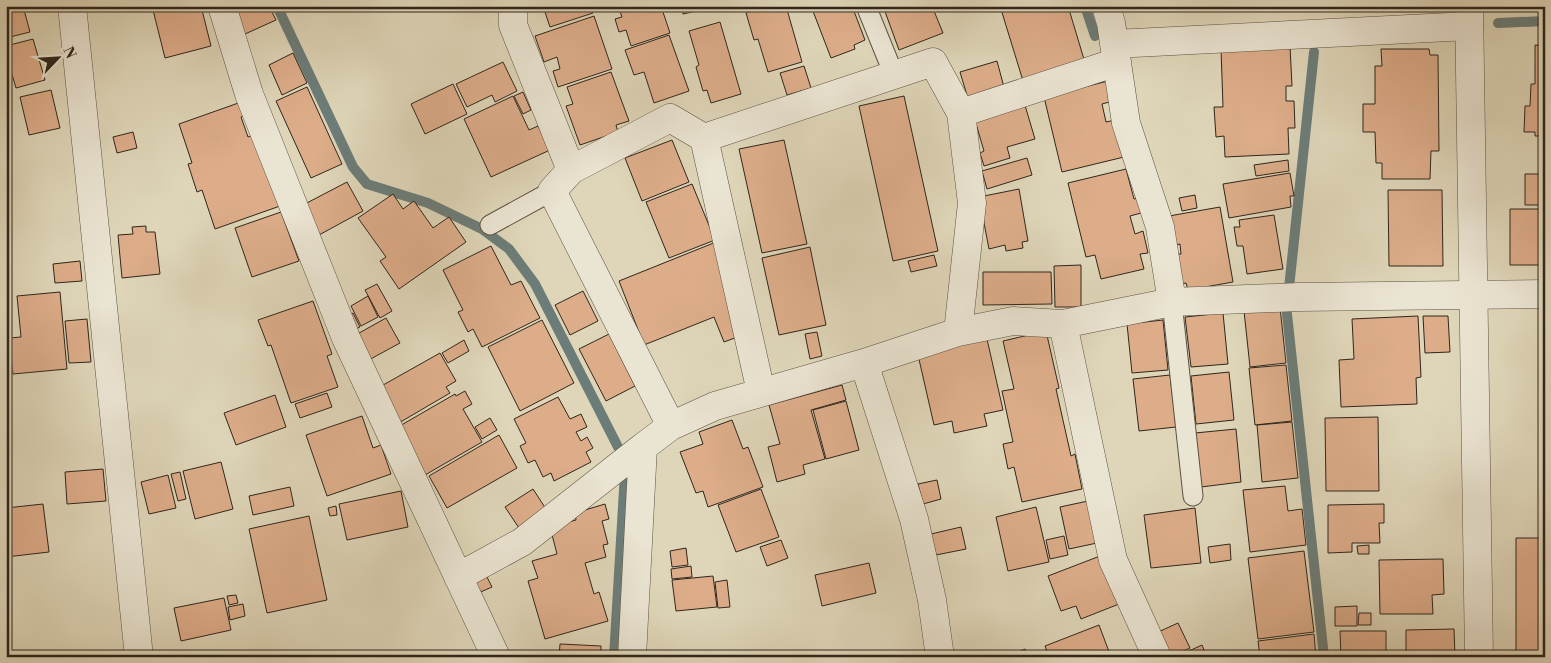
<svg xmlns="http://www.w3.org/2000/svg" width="1551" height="663" font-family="'Libre Bodoni',serif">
  <rect width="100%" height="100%" fill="#dfd6b9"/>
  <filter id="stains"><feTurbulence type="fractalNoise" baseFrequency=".004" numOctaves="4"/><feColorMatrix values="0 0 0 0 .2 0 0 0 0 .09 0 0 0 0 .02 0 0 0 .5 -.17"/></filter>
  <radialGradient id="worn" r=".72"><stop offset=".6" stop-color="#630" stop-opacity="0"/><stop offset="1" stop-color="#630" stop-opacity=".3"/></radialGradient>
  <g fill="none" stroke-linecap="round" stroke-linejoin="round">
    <path stroke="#6c7d79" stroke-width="10" d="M 277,6 L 353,167 L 367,184 L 428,203 L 482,229 L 509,249 L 535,284 L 618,447
      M 1085,6 L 1095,36
      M 1498,23 L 1545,21
      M 1289,288 L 1314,52
      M 1287,314 L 1324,657
      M 614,657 L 625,473"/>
  </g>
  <path fill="#ddad8a" stroke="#2f261c" d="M 6,6 L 23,6 L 30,32 L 6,38 Z
    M 152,6 L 201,6 L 211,46 L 165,58 Z
    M 232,6 L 269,6 L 276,20 L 245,34 Z
    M 543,6 L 591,6 L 593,13 L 550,27 Z
    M 618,6 L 661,6 L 670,33 L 631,46 L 626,30 L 619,32 L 615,19 L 622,17 Z
    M 681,6 L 720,6 L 683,14 Z
    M 768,6 L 786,6 L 802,62 L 768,72 L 758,39 L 754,40 L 746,13 Z
    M 811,6 L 852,6 L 865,40 L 854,45 L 855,49 L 831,58 Z
    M 883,6 L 932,6 L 943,33 L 899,50 Z
    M 1000,6 L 1068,6 L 1086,66 L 1024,84 Z
    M 594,16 L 612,69 L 558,87 L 553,71 L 560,69 L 557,57 L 544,62 L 535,36 Z
    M 720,22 L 741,94 L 711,103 L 707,90 L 703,91 L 696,67 L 699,65 L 689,31 Z
    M 669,35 L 689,91 L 654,103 L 644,72 L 634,75 L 625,50 Z
    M 33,39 L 45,80 L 16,88 L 6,54 L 6,46 Z
    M 1535,45 L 1545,46 L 1545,136 L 1535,136 L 1535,132 L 1524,132 L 1525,106 L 1530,106 L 1531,84 L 1535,84 Z
    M 1290,46 L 1292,86 L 1286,86 L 1286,101 L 1294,101 L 1295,128 L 1288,128 L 1289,154 L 1225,157 L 1224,136 L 1216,137 L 1214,107 L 1223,107 L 1221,49 Z
    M 1381,49 L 1429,49 L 1430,55 L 1438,55 L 1439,151 L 1431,151 L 1430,179 L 1382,179 L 1382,163 L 1376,163 L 1375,132 L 1363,132 L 1363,104 L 1375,104 L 1375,66 L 1382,66 Z
    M 293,53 L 307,83 L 282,95 L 269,65 Z
    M 997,61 L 1005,91 L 969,102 L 960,72 Z
    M 503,62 L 517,91 L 495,102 L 492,95 L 467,107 L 456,84 Z
    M 804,66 L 811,88 L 787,95 L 780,73 Z
    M 611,72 L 629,121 L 616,125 L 618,132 L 580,145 L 566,106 L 573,104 L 567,87 Z
    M 1108,81 L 1113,101 L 1102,104 L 1106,122 L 1115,120 L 1124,157 L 1062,172 L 1044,97 Z
    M 453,84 L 467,114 L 425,134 L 411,104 Z
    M 307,87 L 342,164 L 311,178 L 276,101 Z
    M 51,90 L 60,128 L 29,135 L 20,97 Z
    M 523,92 L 531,110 L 523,114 L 514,96 Z
    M 513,96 L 529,130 L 538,126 L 550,150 L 491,177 L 464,119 Z
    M 904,96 L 938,251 L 893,261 L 859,106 Z
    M 244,101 L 249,114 L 241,117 L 248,137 L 255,134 L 280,206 L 215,229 L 202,190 L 197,192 L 188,164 L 192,163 L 179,124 Z
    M 1024,102 L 1035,139 L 1007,147 L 1010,158 L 984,166 L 980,153 L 984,151 L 974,117 Z
    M 133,132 L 137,148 L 117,153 L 113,137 Z
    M 672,140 L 689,182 L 642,201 L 625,158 Z
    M 784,140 L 807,244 L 762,253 L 739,149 Z
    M 1027,158 L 1032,175 L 987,189 L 982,171 Z
    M 1288,160 L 1289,171 L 1256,176 L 1254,165 Z
    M 1126,169 L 1134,199 L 1138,198 L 1141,213 L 1130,216 L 1135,234 L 1143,231 L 1148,253 L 1140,254 L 1144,269 L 1101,279 L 1095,255 L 1086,257 L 1068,183 Z
    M 1290,173 L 1294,196 L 1290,196 L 1291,207 L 1229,218 L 1223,184 Z
    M 1525,174 L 1545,174 L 1545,205 L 1525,205 Z
    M 347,182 L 363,211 L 319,235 L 303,205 Z
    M 692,184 L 715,240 L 669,258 L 646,202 Z
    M 1019,189 L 1028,241 L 1022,242 L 1023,248 L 1006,251 L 1005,245 L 989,249 L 979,197 Z
    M 1388,190 L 1442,190 L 1443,266 L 1389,266 Z
    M 393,194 L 403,209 L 414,201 L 433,228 L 449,217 L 466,242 L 399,289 L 380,261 L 386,257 L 358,218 Z
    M 1195,195 L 1197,208 L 1182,211 L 1179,198 Z
    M 1220,207 L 1233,282 L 1188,290 L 1186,283 L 1181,284 L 1176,254 L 1181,254 L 1180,244 L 1175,245 L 1169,216 Z
    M 1510,209 L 1545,209 L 1545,265 L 1510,265 Z
    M 281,212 L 299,261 L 252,277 L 235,228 Z
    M 1274,215 L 1283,269 L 1247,274 L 1243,246 L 1237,246 L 1234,227 L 1240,227 L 1239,220 Z
    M 146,226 L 146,232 L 155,232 L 160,274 L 122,278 L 118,235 L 133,234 L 132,227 Z
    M 721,240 L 740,336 L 724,342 L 714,317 L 644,345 L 619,281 Z
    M 491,246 L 511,285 L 521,281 L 540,318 L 482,347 L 473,329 L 468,332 L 458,312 L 463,310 L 443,270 Z
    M 810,247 L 826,325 L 779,335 L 762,258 Z
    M 934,255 L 937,266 L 911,272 L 908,261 Z
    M 80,261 L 82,281 L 55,283 L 53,264 Z
    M 1081,265 L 1081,307 L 1055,307 L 1054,266 Z
    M 983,272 L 1051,272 L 1052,304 L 983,305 Z
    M 377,284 L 392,311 L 380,318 L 365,290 Z
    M 583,291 L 598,321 L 570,335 L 555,305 Z
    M 60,292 L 67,369 L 13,374 L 9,338 L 21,337 L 17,296 Z
    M 368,296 L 378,317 L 361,326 L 351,306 Z
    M 313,301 L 332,354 L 327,356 L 338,387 L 291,403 L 271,345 L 268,346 L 258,320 Z
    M 1280,307 L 1286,363 L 1250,367 L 1244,311 Z
    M 353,313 L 360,327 L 352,331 L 344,318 Z
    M 1223,313 L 1228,364 L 1191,367 L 1185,317 Z
    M 1418,316 L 1421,377 L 1416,378 L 1417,404 L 1341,407 L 1339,360 L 1354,359 L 1352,319 Z
    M 1423,316 L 1448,316 L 1450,352 L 1425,353 Z
    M 386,318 L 400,343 L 365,362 L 352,337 Z
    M 87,319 L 91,362 L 69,363 L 65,321 Z
    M 542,320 L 574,383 L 520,411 L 488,347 Z
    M 1163,320 L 1168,370 L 1132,373 L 1127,324 Z
    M 1046,331 L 1059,388 L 1056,389 L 1071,456 L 1075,454 L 1082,489 L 1022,502 L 1014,467 L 1008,469 L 1003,444 L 1013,442 L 1002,391 L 1014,389 L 1003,341 Z
    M 817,332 L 822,356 L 810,359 L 805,334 Z
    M 609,334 L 635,386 L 606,401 L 579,349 Z
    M 987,339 L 1003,410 L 984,414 L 987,426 L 954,433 L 952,421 L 934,425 L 918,355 Z
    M 464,340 L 469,351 L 448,363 L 442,353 Z
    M 440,353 L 456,381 L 446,387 L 450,393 L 397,424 L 376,389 Z
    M 1286,365 L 1292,421 L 1255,425 L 1249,368 Z
    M 1229,372 L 1234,420 L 1196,424 L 1191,376 Z
    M 1170,375 L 1176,427 L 1139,431 L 1133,379 Z
    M 842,385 L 846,400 L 811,410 L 825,459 L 803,465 L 805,474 L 777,482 L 768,447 L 780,444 L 769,405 Z
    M 465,391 L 472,404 L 463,409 L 482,442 L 425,475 L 398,427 L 455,394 L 456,396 Z
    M 327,393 L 332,407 L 300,418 L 295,404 Z
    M 275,395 L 286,427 L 236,445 L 224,413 Z
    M 558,397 L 570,419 L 581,414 L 587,427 L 576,432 L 581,441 L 587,437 L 593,448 L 586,452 L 591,462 L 554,481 L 551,473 L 543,477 L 535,460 L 528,463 L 520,446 L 526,443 L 514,419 Z
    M 846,401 L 859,450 L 826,459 L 813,410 Z
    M 362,416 L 373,448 L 381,445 L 391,474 L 327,496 L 306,435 Z
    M 1378,417 L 1379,491 L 1326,491 L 1325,418 Z
    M 490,418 L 497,430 L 482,439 L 475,427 Z
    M 732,420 L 743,449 L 748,447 L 763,487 L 708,507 L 703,491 L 696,493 L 680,452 L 703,444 L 699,432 Z
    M 1292,422 L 1298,478 L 1262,482 L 1257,425 Z
    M 1236,429 L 1241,482 L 1201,487 L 1195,433 Z
    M 499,435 L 517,468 L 447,508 L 429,476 Z
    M 221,462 L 233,509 L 195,519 L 183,471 Z
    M 103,469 L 106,501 L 67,504 L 65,472 Z
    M 180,472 L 186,499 L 178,501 L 171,474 Z
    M 168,475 L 176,508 L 149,514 L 141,482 Z
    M 937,480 L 941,499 L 923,504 L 918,484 Z
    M 1285,486 L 1288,511 L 1302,509 L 1306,545 L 1250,552 L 1243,490 Z
    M 290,487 L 294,506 L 253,515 L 249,496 Z
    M 533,489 L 546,509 L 519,528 L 505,507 Z
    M 761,489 L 779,537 L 736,552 L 718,505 Z
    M 401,491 L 408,527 L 347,540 L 339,504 Z
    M 1088,501 L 1097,543 L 1069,549 L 1060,507 Z
    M 43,504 L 49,552 L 6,557 L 6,508 Z
    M 605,504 L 609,519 L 602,521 L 608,544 L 603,545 L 606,557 L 585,563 L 594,594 L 599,592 L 608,621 L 545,639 L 528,581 L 538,578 L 532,561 L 557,554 L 550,527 L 576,520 L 575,513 Z
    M 1384,504 L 1384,523 L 1379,523 L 1380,543 L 1352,543 L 1352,552 L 1328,553 L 1328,505 Z
    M 336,506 L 337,515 L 330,516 L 328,508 Z
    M 1036,507 L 1049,562 L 1008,571 L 996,517 Z
    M 1195,508 L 1201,563 L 1151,568 L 1144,515 Z
    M 309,516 L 327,600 L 267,613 L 249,529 Z
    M 961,527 L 966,549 L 936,555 L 931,534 Z
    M 1064,536 L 1068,555 L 1050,559 L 1046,540 Z
    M 1516,538 L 1545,538 L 1545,657 L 1516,657 Z
    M 781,540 L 788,558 L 767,566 L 760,547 Z
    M 1230,544 L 1231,560 L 1210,563 L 1208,547 Z
    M 1369,545 L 1369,554 L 1358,554 L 1357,546 Z
    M 686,548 L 688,565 L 672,567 L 670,551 Z
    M 1304,551 L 1314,632 L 1258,639 L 1248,558 Z
    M 1100,556 L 1119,604 L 1081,619 L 1076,606 L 1061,611 L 1048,576 Z
    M 1443,559 L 1444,594 L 1432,595 L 1433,614 L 1380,614 L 1379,560 Z
    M 869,563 L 876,593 L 822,606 L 815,575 Z
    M 691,566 L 692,577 L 672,579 L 671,569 Z
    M 485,573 L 492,587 L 476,594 L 470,581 Z
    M 713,576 L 717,607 L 676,611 L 672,580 Z
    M 727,580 L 730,607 L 718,608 L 715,582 Z
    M 236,595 L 238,603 L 229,605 L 227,596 Z
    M 224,598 L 231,630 L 181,641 L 174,608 Z
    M 243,604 L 245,616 L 230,620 L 228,607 Z
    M 1357,606 L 1357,626 L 1335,626 L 1335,607 Z
    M 1359,613 L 1371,613 L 1371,625 L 1358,625 Z
    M 1178,623 L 1190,648 L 1171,657 L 1166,657 L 1156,633 Z
    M 1099,625 L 1111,657 L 1049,657 L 1045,646 Z
    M 1454,629 L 1455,657 L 1406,657 L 1406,630 Z
    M 1340,631 L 1386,631 L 1386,657 L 1341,657 Z
    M 1314,634 L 1316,657 L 1260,657 L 1258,641 Z
    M 560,644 L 601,646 L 601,657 L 559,657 Z
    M 1202,645 L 1207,657 L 1176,657 Z
    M 1025,649 L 1028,657 L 1007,657 Z"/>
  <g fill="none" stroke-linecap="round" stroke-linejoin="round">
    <defs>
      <path id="service" d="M 866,6 L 894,75
        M 490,225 L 552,191
        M 1172,302 L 1193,496"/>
      <path id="minor" d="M 222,6 L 249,94 L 346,338 L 496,657
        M 513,6 L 513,25 L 571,170
        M 1106,6 L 1111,23 L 1126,123 L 1160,227 L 1172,302
        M 1114,44 L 1469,26
        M 961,113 L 1117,62
        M 704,138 L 761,392
        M 1063,324 L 1113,560 L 1157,657
        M 864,363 L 914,519 L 932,600 L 940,657
        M 671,426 L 552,191 L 571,170 L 670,118 L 704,138 L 933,62 L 961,113 L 972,203 L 958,332
        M 458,577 L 522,542 L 643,447 L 671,426 L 715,406 L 864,363 L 958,332 L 1013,321 L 1063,324 L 1172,302 L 1299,297 L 1545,294
        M 632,657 L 643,447"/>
      <path id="tertiary" d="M 72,6 L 139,657
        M 1469,6 L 1479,657"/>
    </defs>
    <use href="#service" stroke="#5b5243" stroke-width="21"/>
    <use href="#minor" stroke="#5b5243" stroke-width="29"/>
    <use href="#tertiary" stroke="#5b5243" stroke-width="29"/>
    <use href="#service" stroke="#eae4d2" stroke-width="19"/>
    <use href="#minor" stroke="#eae4d2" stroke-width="28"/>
    <use href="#tertiary" stroke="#eae4d2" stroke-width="28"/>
  </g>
  <rect width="1551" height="663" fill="none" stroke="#dfd6b9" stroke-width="25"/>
  <rect x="8" y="8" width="1536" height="648" fill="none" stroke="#2f261c" stroke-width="2.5"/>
  <rect x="12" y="12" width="1526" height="638" fill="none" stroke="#2f261c"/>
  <g transform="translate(58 58) rotate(65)" stroke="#eae4d2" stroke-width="4" paint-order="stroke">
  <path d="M0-4L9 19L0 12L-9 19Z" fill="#2f261c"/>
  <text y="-8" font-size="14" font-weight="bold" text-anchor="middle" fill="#2f261c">N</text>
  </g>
  <rect width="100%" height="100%" filter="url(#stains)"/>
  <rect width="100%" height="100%" fill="url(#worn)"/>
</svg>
